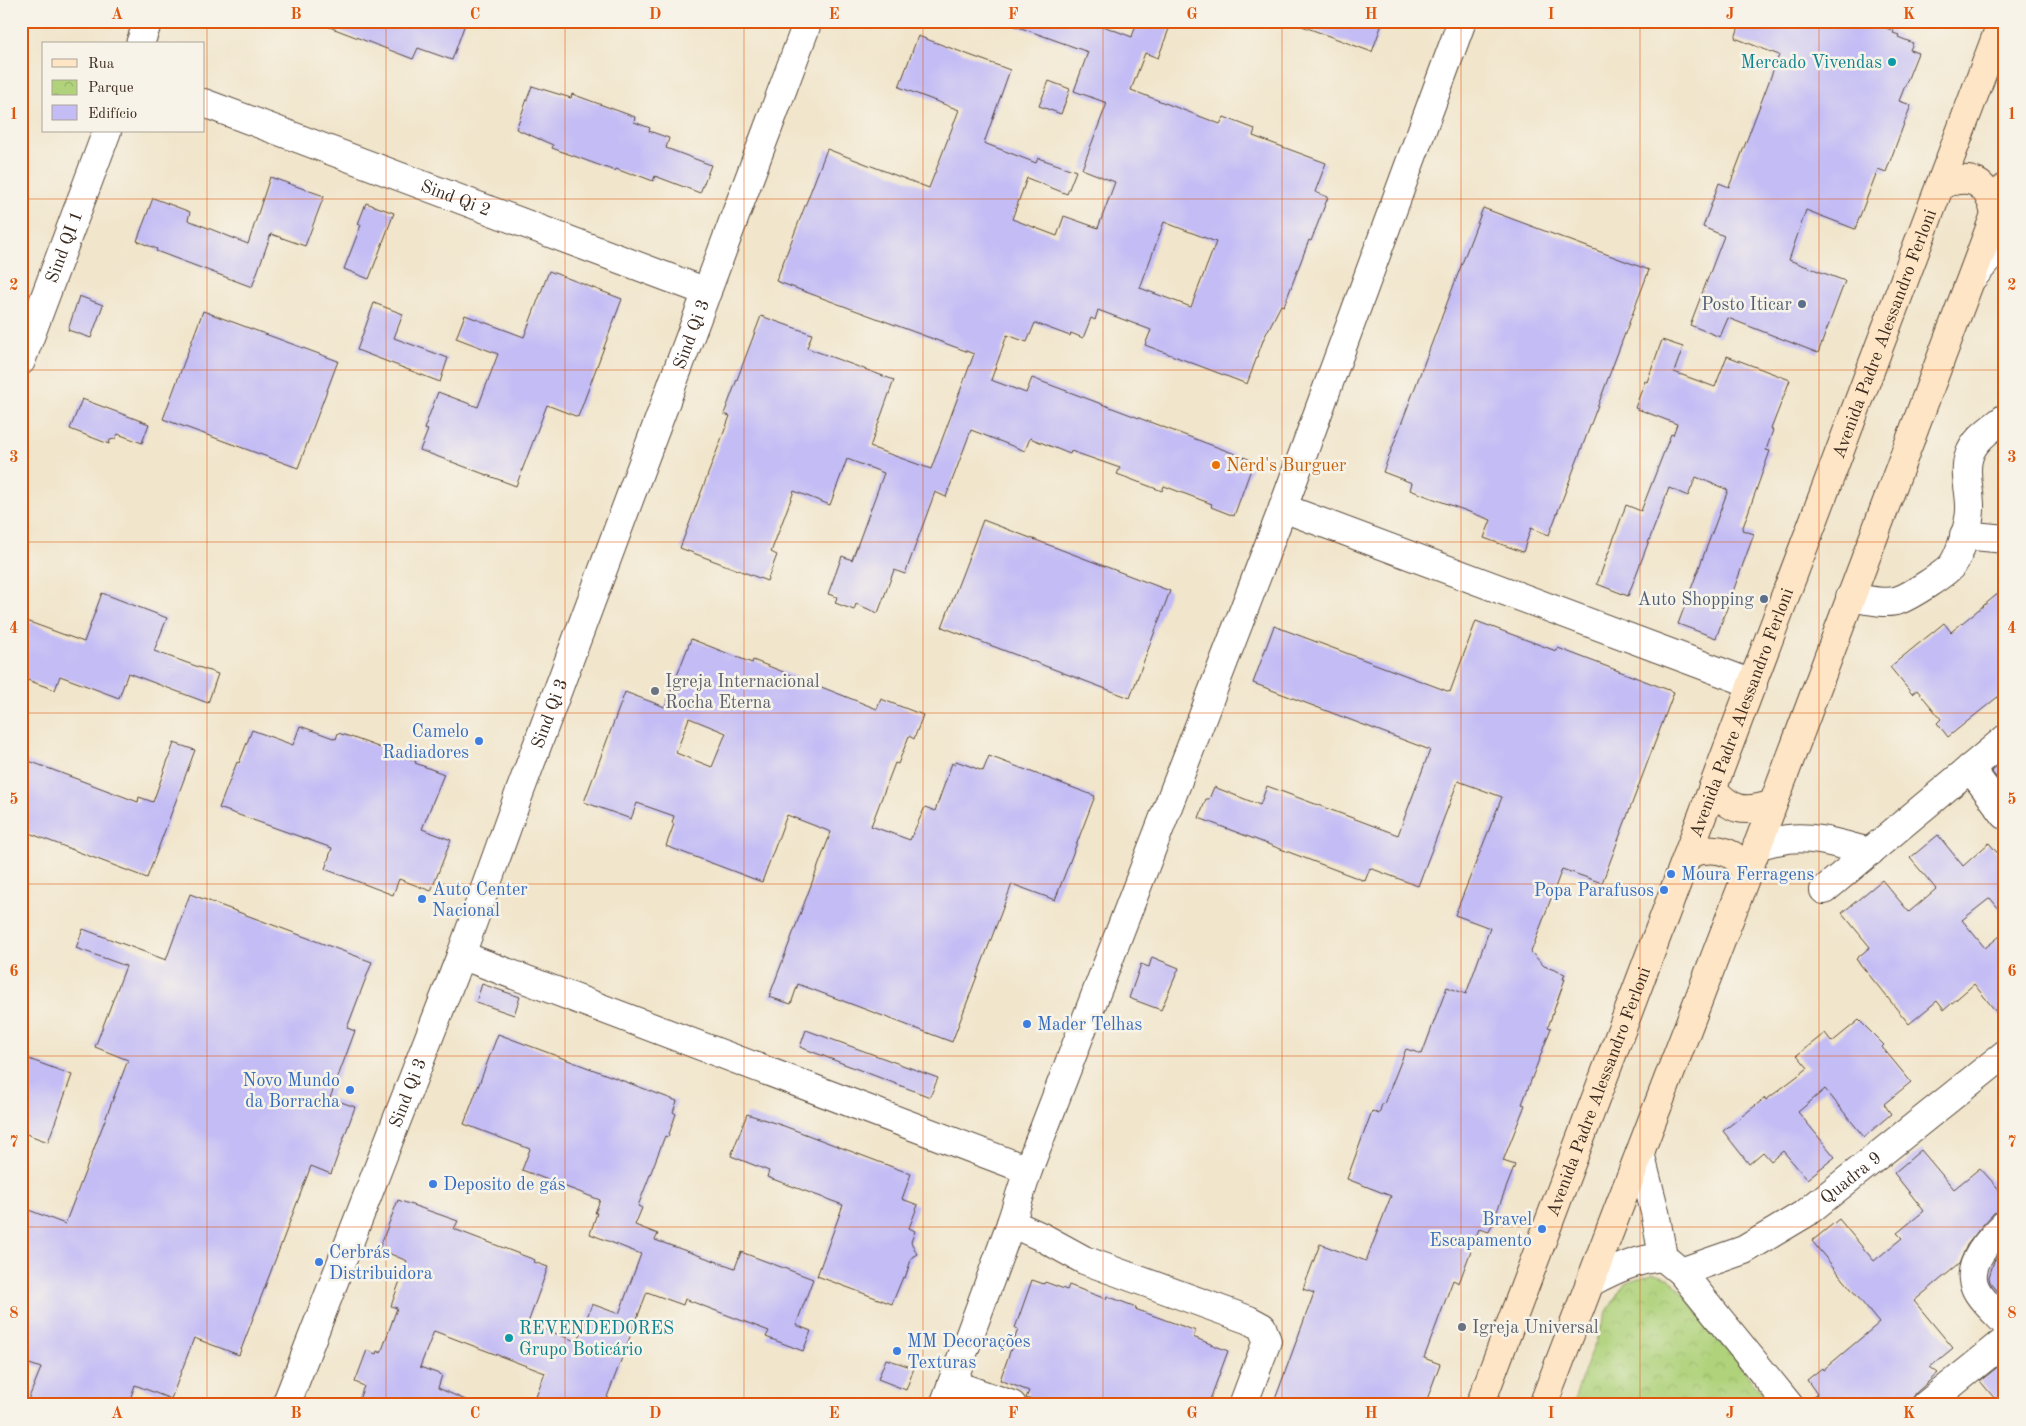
<svg xmlns="http://www.w3.org/2000/svg" width="2026" height="1426" font-family="'Old Standard TT',serif">
  <defs>
    <pattern id="park-crowns" width="20" height="18" patternUnits="userSpaceOnUse" patternTransform="scale(1.25)"><rect width="20" height="18" fill="#afd27a"/><path d="M2 6a3 3 0 1 1 6 0M12 15a3 3 0 1 1 6 0" fill="none" stroke="#97b469"/></pattern>
  </defs>
  <rect width="100%" height="100%" fill="#f7f3e8"/>
  <filter id="ink" filterUnits="userSpaceOnUse"><feTurbulence type="fractalNoise" baseFrequency=".02" numOctaves="2"/><feDisplacementMap in="SourceGraphic" scale="10" xChannelSelector="R" yChannelSelector="G"/><feConvolveMatrix kernelMatrix="1 2 1 2 8 2 1 2 1" color-interpolation-filters="sRGB"/></filter>
  <filter id="wash" filterUnits="userSpaceOnUse"><feTurbulence type="fractalNoise" baseFrequency=".0096" numOctaves="4" result="noise"/><feDisplacementMap in="SourceGraphic" scale="20" xChannelSelector="R" yChannelSelector="G"/><feGaussianBlur stdDeviation="1.12" result="paint"/><feColorMatrix in="noise" values="0 0 0 0 0 0 0 0 0 0 0 0 0 0 0 0 0 1.4 0 .05"/><feComposite in="paint" operator="in"/></filter>
  <g filter="url(#wash)">
    <rect width="100%" height="100%" fill="#f1e5cb"/>
    <path fill="url(#park-crowns)" stroke="#757e4c" d="M 1654,1273 L 1670,1278 L 1772,1405 L 1572,1405 L 1606,1313 L 1625,1283 Z"/>
    <g id="blocks">
      <path fill="#c3bcf5" fill-rule="evenodd" d="M 319,21 L 466,21 L 452,60 L 418,48 L 413,59 L 319,23 Z
        M 1010,21 L 1090,21 L 1132,37 L 1137,21 L 1172,21 L 1158,58 L 1145,53 L 1131,90 L 1220,124 L 1224,117 L 1255,129 L 1253,136 L 1326,163 L 1315,192 L 1328,197 L 1311,241 L 1309,240 L 1284,306 L 1281,305 L 1264,338 L 1247,384 L 1145,345 L 1151,330 L 1098,310 L 1095,320 L 1091,318 L 1083,338 L 1071,333 L 1070,336 L 1035,323 L 1027,342 L 1007,335 L 991,380 L 1026,393 L 1032,378 L 1254,461 L 1234,516 L 1211,507 L 1212,504 L 1164,486 L 1162,491 L 1117,474 L 1120,468 L 1071,451 L 1070,454 L 1030,438 L 1025,451 L 971,430 L 946,497 L 935,492 L 905,574 L 894,570 L 878,613 L 856,604 L 854,610 L 835,603 L 837,597 L 828,594 L 842,556 L 852,560 L 884,473 L 847,459 L 830,505 L 794,491 L 771,552 L 777,555 L 767,581 L 680,548 L 730,416 L 724,414 L 761,316 L 812,334 L 807,348 L 894,380 L 870,447 L 931,469 L 974,354 L 776,281 L 827,149 L 929,188 L 959,110 L 899,87 L 918,36 L 1010,70 L 984,143 L 1036,163 L 1038,158 L 1076,171 L 1067,194 L 1027,178 L 1012,219 L 1057,236 L 1064,216 L 1098,228 L 1115,182 L 1082,169 L 1107,103 L 1074,91 L 1088,52 L 1010,24 ZM 1164,222 L 1216,242 L 1191,307 L 1140,288 Z
        M 1294,21 L 1383,21 L 1372,52 L 1294,23 Z
        M 1741,21 L 1869,21 L 1894,31 L 1893,33 L 1899,35 L 1898,37 L 1913,43 L 1910,50 L 1918,53 L 1899,101 L 1911,105 L 1886,172 L 1878,169 L 1855,229 L 1806,210 L 1789,260 L 1845,281 L 1818,353 L 1728,318 L 1720,337 L 1690,325 L 1724,236 L 1703,227 L 1719,183 L 1729,187 L 1779,55 L 1735,38 Z
        M 1049,81 L 1070,89 L 1061,114 L 1039,106 Z
        M 532,86 L 571,98 L 572,94 L 635,117 L 634,122 L 650,128 L 649,131 L 669,138 L 666,148 L 711,165 L 700,193 L 655,176 L 653,181 L 632,173 L 632,175 L 616,169 L 615,171 L 552,148 L 553,145 L 516,129 Z
        M 270,177 L 324,196 L 305,246 L 271,234 L 252,287 L 156,251 L 157,249 L 137,241 L 153,198 L 190,212 L 188,220 L 248,244 Z
        M 366,203 L 394,213 L 369,279 L 344,269 L 361,225 L 358,224 Z
        M 1483,208 L 1649,270 L 1549,535 L 1531,528 L 1523,552 L 1484,538 L 1491,520 L 1410,490 L 1412,483 L 1383,472 Z
        M 549,271 L 622,299 L 578,417 L 547,405 L 516,486 L 420,450 L 428,430 L 424,429 L 438,392 L 478,407 L 498,354 L 456,338 L 465,315 L 524,337 Z
        M 79,296 L 103,305 L 91,338 L 68,330 Z
        M 374,303 L 403,314 L 394,338 L 448,358 L 440,382 L 357,350 Z
        M 203,311 L 338,361 L 298,468 L 163,419 Z
        M 1662,340 L 1683,347 L 1674,372 L 1715,387 L 1727,356 L 1790,380 L 1771,429 L 1773,430 L 1766,450 L 1770,451 L 1742,530 L 1754,534 L 1716,638 L 1678,624 L 1728,490 L 1696,477 L 1688,496 L 1669,488 L 1628,596 L 1597,584 L 1626,505 L 1641,511 L 1671,434 L 1673,435 L 1677,424 L 1635,408 L 1645,381 L 1647,382 Z
        M 82,399 L 149,424 L 142,443 L 118,434 L 115,439 L 110,440 L 109,444 L 70,429 Z
        M 983,520 L 1170,591 L 1130,698 L 942,627 Z
        M 2005,588 L 2005,691 L 1948,737 L 1937,723 L 1941,719 L 1917,690 L 1912,694 L 1890,667 L 1944,623 L 1951,632 Z
        M 102,593 L 167,618 L 154,651 L 218,674 L 208,703 L 128,673 L 119,698 L 60,676 L 55,690 L 22,678 L 27,664 L 21,662 L 21,619 L 84,642 Z
        M 1476,621 L 1556,651 L 1558,648 L 1674,692 L 1602,883 L 1562,869 L 1531,952 L 1544,966 L 1565,974 L 1563,979 L 1565,979 L 1548,1027 L 1551,1028 L 1522,1104 L 1525,1105 L 1503,1161 L 1515,1165 L 1489,1232 L 1479,1229 L 1459,1283 L 1453,1280 L 1424,1358 L 1440,1364 L 1425,1405 L 1273,1405 L 1314,1293 L 1303,1289 L 1320,1244 L 1366,1261 L 1391,1196 L 1347,1179 L 1372,1111 L 1379,1114 L 1382,1104 L 1384,1104 L 1406,1049 L 1422,1054 L 1447,987 L 1466,994 L 1490,928 L 1455,915 L 1502,797 L 1458,781 L 1418,886 L 1370,868 L 1365,881 L 1199,818 L 1206,799 L 1209,799 L 1214,787 L 1260,805 L 1267,786 L 1398,835 L 1430,750 L 1253,683 L 1274,626 L 1450,692 Z
        M 691,639 L 752,663 L 753,660 L 877,709 L 881,699 L 923,715 L 914,739 L 909,736 L 898,764 L 895,763 L 871,826 L 910,840 L 925,807 L 935,811 L 952,763 L 955,765 L 956,761 L 983,771 L 989,756 L 1095,796 L 1055,900 L 1012,884 L 952,1042 L 798,984 L 791,1004 L 769,997 L 831,832 L 787,815 L 762,882 L 666,846 L 674,824 L 672,823 L 674,816 L 637,803 L 631,819 L 584,802 L 625,692 L 665,707 ZM 689,718 L 726,733 L 712,767 L 676,753 Z
        M 300,726 L 336,739 L 338,733 L 351,737 L 416,761 L 415,763 L 444,774 L 422,829 L 451,840 L 431,891 L 399,879 L 393,895 L 325,869 L 332,848 L 219,808 L 237,762 L 239,763 L 252,730 L 293,745 Z
        M 174,743 L 195,750 L 147,878 L 21,830 L 21,758 L 138,802 L 139,797 L 153,802 Z
        M 2005,760 L 2005,788 L 1991,771 Z
        M 1938,835 L 1963,866 L 1989,843 L 2005,862 L 2005,916 L 1990,898 L 1962,920 L 1985,948 L 2005,932 L 2005,1023 L 1974,984 L 1944,1010 L 1937,1001 L 1909,1024 L 1856,959 L 1870,947 L 1842,913 L 1882,880 L 1909,912 L 1936,889 L 1910,858 Z
        M 190,894 L 372,962 L 347,1028 L 355,1031 L 330,1098 L 355,1107 L 331,1174 L 311,1166 L 239,1355 L 194,1338 L 171,1399 L 135,1385 L 128,1405 L 26,1405 L 41,1368 L 21,1361 L 21,1207 L 65,1224 L 128,1060 L 95,1047 L 126,966 L 76,948 L 83,929 L 166,960 Z
        M 1152,957 L 1179,968 L 1161,1010 L 1129,998 L 1141,964 L 1149,967 Z
        M 482,984 L 520,997 L 514,1015 L 476,1002 Z
        M 1859,1020 L 1884,1045 L 1882,1047 L 1911,1082 L 1884,1104 L 1891,1114 L 1864,1137 L 1825,1089 L 1798,1112 L 1835,1157 L 1807,1179 L 1783,1151 L 1771,1161 L 1763,1152 L 1749,1164 L 1723,1131 L 1765,1098 L 1766,1100 L 1808,1068 L 1797,1055 L 1825,1033 L 1832,1042 Z
        M 806,1030 L 938,1078 L 930,1097 L 800,1047 Z
        M 498,1034 L 677,1101 L 673,1112 L 676,1114 L 668,1137 L 665,1136 L 638,1206 L 642,1208 L 635,1225 L 658,1234 L 655,1240 L 735,1268 L 741,1252 L 813,1279 L 796,1325 L 811,1331 L 803,1351 L 766,1337 L 769,1331 L 685,1299 L 683,1305 L 647,1292 L 604,1405 L 533,1405 L 545,1373 L 434,1331 L 420,1367 L 442,1375 L 438,1388 L 477,1405 L 357,1405 L 364,1386 L 355,1382 L 367,1350 L 376,1354 L 377,1351 L 381,1353 L 397,1308 L 391,1306 L 407,1261 L 379,1249 L 398,1200 L 458,1221 L 454,1229 L 535,1260 L 534,1262 L 548,1267 L 528,1323 L 578,1342 L 592,1304 L 619,1314 L 641,1254 L 590,1234 L 597,1213 L 595,1213 L 600,1200 L 522,1170 L 530,1149 L 464,1124 Z
        M 21,1056 L 72,1075 L 48,1142 L 21,1132 Z
        M 747,1114 L 784,1126 L 911,1174 L 902,1199 L 918,1205 L 909,1228 L 915,1231 L 911,1242 L 917,1254 L 912,1257 L 905,1278 L 903,1277 L 892,1304 L 817,1276 L 843,1205 L 767,1177 L 769,1171 L 731,1156 Z
        M 1921,1150 L 1954,1189 L 1980,1168 L 2005,1196 L 2005,1209 L 1994,1213 L 1981,1227 L 1967,1245 L 1959,1264 L 1914,1301 L 1953,1348 L 1930,1367 L 1938,1373 L 1916,1393 L 1912,1399 L 1911,1405 L 1804,1405 L 1817,1394 L 1807,1380 L 1822,1368 L 1823,1370 L 1879,1323 L 1812,1241 L 1839,1219 L 1874,1261 L 1902,1238 L 1897,1233 L 1924,1211 L 1894,1173 Z
        M 2005,1247 L 2005,1300 L 1990,1282 L 1989,1277 L 1994,1261 Z
        M 1032,1280 L 1044,1284 L 1045,1282 L 1067,1290 L 1069,1285 L 1106,1299 L 1107,1296 L 1136,1307 L 1135,1309 L 1196,1331 L 1193,1337 L 1228,1351 L 1208,1405 L 1043,1405 L 1026,1398 L 1029,1391 L 1000,1380 L 1018,1329 L 1015,1328 Z
        M 886,1359 L 914,1368 L 906,1390 L 878,1379 Z
        M 2005,1361 L 2005,1405 L 2000,1405 L 1980,1381 Z"/>
    </g>
  </g>
  <g filter="url(#ink)">
    <use href="#blocks" fill-opacity="0" stroke="#564638" stroke-width="1"/>
    <g fill="none" stroke-linecap="round" stroke-linejoin="round">
      <defs>
        <g id="minor">
          <path d="M 140,44 L 148,21"/>
          <path id="s1" d="M 204,103 L 707,292"/>
          <path d="M 1973,277 L 2005,240"/>
          <path id="s2" d="M 21,361 L 107,131"/>
          <path d="M 1283,508 L 1753,684"/>
          <path d="M 1964,535 L 2005,539"/>
          <path d="M 1850,597 C 1864,599 1885,605 1899,600 C 1910,596 1947,573 1953,564 C 1960,554 1970,522 1970,510 C 1971,492 1963,473 1969,456 C 1974,439 1992,428 2005,418"/>
          <path d="M 1970,768 L 2005,815"/>
          <path d="M 1757,846 C 1767,843 1778,840 1788,839 C 1813,835 1846,846 1870,852"/>
          <path d="M 1824,890 L 2005,739"/>
          <path d="M 461,955 L 1028,1170"/>
          <path d="M 1011,1223 L 1042,1237 L 1084,1260 L 1249,1320 L 1262,1327 L 1267,1341 L 1243,1405"/>
          <path d="M 2005,1224 C 1990,1239 1965,1264 1975,1287 C 1979,1298 1997,1314 2005,1323"/>
          <path d="M 1663,1257 L 1681,1272 L 1789,1405"/>
          <path id="s3" d="M 1681,1272 L 1744,1250 L 1806,1213 L 2005,1054"/>
          <path d="M 1591,1282 C 1614,1270 1637,1259 1663,1257 L 1655,1212 L 1640,1153"/>
          <path d="M 952,1384 L 1012,1405"/>
          <path id="s4" d="M 286,1405 L 461,955 L 519,794 L 808,21"/>
          <path d="M 944,1405 L 1011,1223 L 1028,1170 L 1283,508 L 1462,21"/>
          <path d="M 1926,1405 L 2005,1341"/>
        </g>
        <g id="secondary">
          <path d="M 1940,185 C 1971,173 1987,181 1995,213"/>
          <path d="M 1712,789 C 1733,811 1743,813 1771,805"/>
          <path d="M 1689,854 C 1703,848 1723,847 1736,858 C 1741,861 1743,870 1746,876"/>
          <path id="s5" d="M 1480,1405 L 2002,21"/>
          <path d="M 1543,1405 L 1746,876 L 2005,188"/>
        </g>
      </defs>
      <use href="#minor" stroke="#564638" stroke-width="30"/>
      <use href="#secondary" stroke="#564638" stroke-width="30"/>
      <use href="#minor" stroke="#fff" stroke-width="28"/>
      <use href="#secondary" stroke="#fde5c5" stroke-width="28"/>
    </g>
  </g>
  <path fill="none" stroke="#df570d" stroke-width="1" stroke-opacity="0.55" d="M 207,21 L 207,1405M 386,21 L 386,1405M 565,21 L 565,1405M 744,21 L 744,1405M 923,21 L 923,1405M 1103,21 L 1103,1405M 1282,21 L 1282,1405M 1461,21 L 1461,1405M 1640,21 L 1640,1405M 1819,21 L 1819,1405M 21,199 L 2005,199M 21,370 L 2005,370M 21,542 L 2005,542M 21,713 L 2005,713M 21,884 L 2005,884M 21,1056 L 2005,1056M 21,1227 L 2005,1227"/>
  <g fill="#0f9aa8" stroke="#f7f3e8" stroke-width="2">
    <circle cx="1892" cy="62" r="5"/>
    <circle cx="509" cy="1338" r="5"/>
  </g>
  <g fill="#5c6f8a" stroke="#f7f3e8" stroke-width="2">
    <circle cx="1802" cy="304" r="5"/>
    <circle cx="1764" cy="599" r="5"/>
  </g>
  <circle fill="#e8710a" stroke="#f7f3e8" stroke-width="2" cx="1216" cy="465" r="5"/>
  <g fill="#6b7280" stroke="#f7f3e8" stroke-width="2">
    <circle cx="655" cy="691" r="5"/>
    <circle cx="1462" cy="1327" r="5"/>
  </g>
  <g fill="#3f7fe0" stroke="#f7f3e8" stroke-width="2">
    <circle cx="479" cy="741" r="5"/>
    <circle cx="1671" cy="874" r="5"/>
    <circle cx="1664" cy="890" r="5"/>
    <circle cx="422" cy="899" r="5"/>
    <circle cx="1027" cy="1024" r="5"/>
    <circle cx="350" cy="1090" r="5"/>
    <circle cx="433" cy="1184" r="5"/>
    <circle cx="1542" cy="1229" r="5"/>
    <circle cx="319" cy="1262" r="5"/>
    <circle cx="897" cy="1351" r="5"/>
  </g>
  <g text-anchor="middle" stroke-width="5" stroke-linejoin="round" paint-order="stroke">
    <g font-size="18" fill="#0d838f" stroke="#f7f3e8" text-anchor="end">
      <text x="1882" y="68">Mercado Vivendas</text>
      <text x="519" y="1334" text-anchor="start">REVENDEDORES<tspan x="519" dy="21">Grupo Boticário</tspan></text>
    </g>
    <g font-size="18" fill="#3b2a1e" stroke="#f7f3e8">
      <text dy="6" stroke="none"><textPath href="#s1" startOffset="269">Sind Qi 2</textPath></text>
      <text dy="6" stroke="none"><textPath href="#s2" startOffset="122">Sind QI 1</textPath></text>
      <text dy="6" stroke="none"><textPath href="#s4" startOffset="1145">Sind Qi 3</textPath></text>
      <text dy="6" stroke="none"><textPath href="#s5" startOffset="1145">Avenida Padre Alessandro Ferloni</textPath></text>
      <text dy="6" stroke="none"><textPath href="#s5" startOffset="740">Avenida Padre Alessandro Ferloni</textPath></text>
      <text dy="6" stroke="none"><textPath href="#s4" startOffset="740">Sind Qi 3</textPath></text>
      <text dy="6" stroke="none"><textPath href="#s5" startOffset="335">Avenida Padre Alessandro Ferloni</textPath></text>
      <text dy="6" stroke="none"><textPath href="#s4" startOffset="335">Sind Qi 3</textPath></text>
      <text dy="6" stroke="none"><textPath href="#s3" startOffset="196">Quadra 9</textPath></text>
    </g>
    <g font-size="18" fill="#4e5e75" stroke="#f7f3e8" text-anchor="end">
      <text x="1792" y="310">Posto Iticar</text>
      <text x="1754" y="605">Auto Shopping</text>
    </g>
    <g font-size="18" fill="#c56008" stroke="#f7f3e8" text-anchor="start">
      <text x="1226" y="471">Nerd's Burguer</text>
    </g>
    <g font-size="18" fill="#5b616d" stroke="#f7f3e8" text-anchor="start">
      <text x="665" y="687">Igreja Internacional<tspan x="665" dy="21">Rocha Eterna</tspan></text>
      <text x="1472" y="1333">Igreja Universal</text>
    </g>
    <g font-size="18" fill="#366cbe" stroke="#f7f3e8" text-anchor="start">
      <text x="469" y="737" text-anchor="end">Camelo<tspan x="469" dy="21">Radiadores</tspan></text>
      <text x="1681" y="880">Moura Ferragens</text>
      <text x="432" y="895">Auto Center<tspan x="432" dy="21">Nacional</tspan></text>
      <text x="1654" y="896" text-anchor="end">Popa Parafusos</text>
      <text x="1037" y="1030">Mader Telhas</text>
      <text x="340" y="1086" text-anchor="end">Novo Mundo<tspan x="340" dy="21">da Borracha</tspan></text>
      <text x="443" y="1190">Deposito de gás</text>
      <text x="1532" y="1225" text-anchor="end">Bravel<tspan x="1532" dy="21">Escapamento</tspan></text>
      <text x="329" y="1258">Cerbrás<tspan x="329" dy="21">Distribuidora</tspan></text>
      <text x="907" y="1347">MM Decorações<tspan x="907" dy="21">Texturas</tspan></text>
    </g>
  </g>
  <rect width="2026" height="1426" fill="none" stroke="#f7f3e8" stroke-width="55"/>
  <rect x="42" y="42" width="162" height="90" fill="#f7f3e8" stroke="#aca397"/>
  <rect x="52" y="59" width="25" height="8" fill="#fde5c5" stroke="#aca397"/>
  <text x="88" y="68" font-size="15" fill="#3b2a1e">Rua</text>
  <rect x="52" y="80" width="25" height="15" fill="url(#park-crowns)" stroke="#aca397"/>
  <text x="88" y="92" font-size="15" fill="#3b2a1e">Parque</text>
  <rect x="52" y="105" width="25" height="15" fill="#c3bcf5" stroke="#aca397"/>
  <text x="88" y="118" font-size="15" fill="#3b2a1e">Edifício</text>
  <rect x="28" y="28" width="1970" height="1370" fill="none" stroke="#df570d" stroke-width="2"/>
  <g font-size="16" text-anchor="middle" font-weight="bold" fill="#df570d">
    <text x="117" y="19">A</text>
    <text x="296" y="19">B</text>
    <text x="475" y="19">C</text>
    <text x="655" y="19">D</text>
    <text x="834" y="19">E</text>
    <text x="1013" y="19">F</text>
    <text x="1192" y="19">G</text>
    <text x="1371" y="19">H</text>
    <text x="1551" y="19">I</text>
    <text x="1730" y="19">J</text>
    <text x="1909" y="19">K</text>
    <text x="14" y="119">1</text>
    <text x="2012" y="119">1</text>
    <text x="14" y="290">2</text>
    <text x="2012" y="290">2</text>
    <text x="14" y="462">3</text>
    <text x="2012" y="462">3</text>
    <text x="14" y="633">4</text>
    <text x="2012" y="633">4</text>
    <text x="14" y="804">5</text>
    <text x="2012" y="804">5</text>
    <text x="14" y="976">6</text>
    <text x="2012" y="976">6</text>
    <text x="14" y="1147">7</text>
    <text x="2012" y="1147">7</text>
    <text x="14" y="1318">8</text>
    <text x="2012" y="1318">8</text>
    <text x="117" y="1418">A</text>
    <text x="296" y="1418">B</text>
    <text x="475" y="1418">C</text>
    <text x="655" y="1418">D</text>
    <text x="834" y="1418">E</text>
    <text x="1013" y="1418">F</text>
    <text x="1192" y="1418">G</text>
    <text x="1371" y="1418">H</text>
    <text x="1551" y="1418">I</text>
    <text x="1730" y="1418">J</text>
    <text x="1909" y="1418">K</text>
  </g>
</svg>
